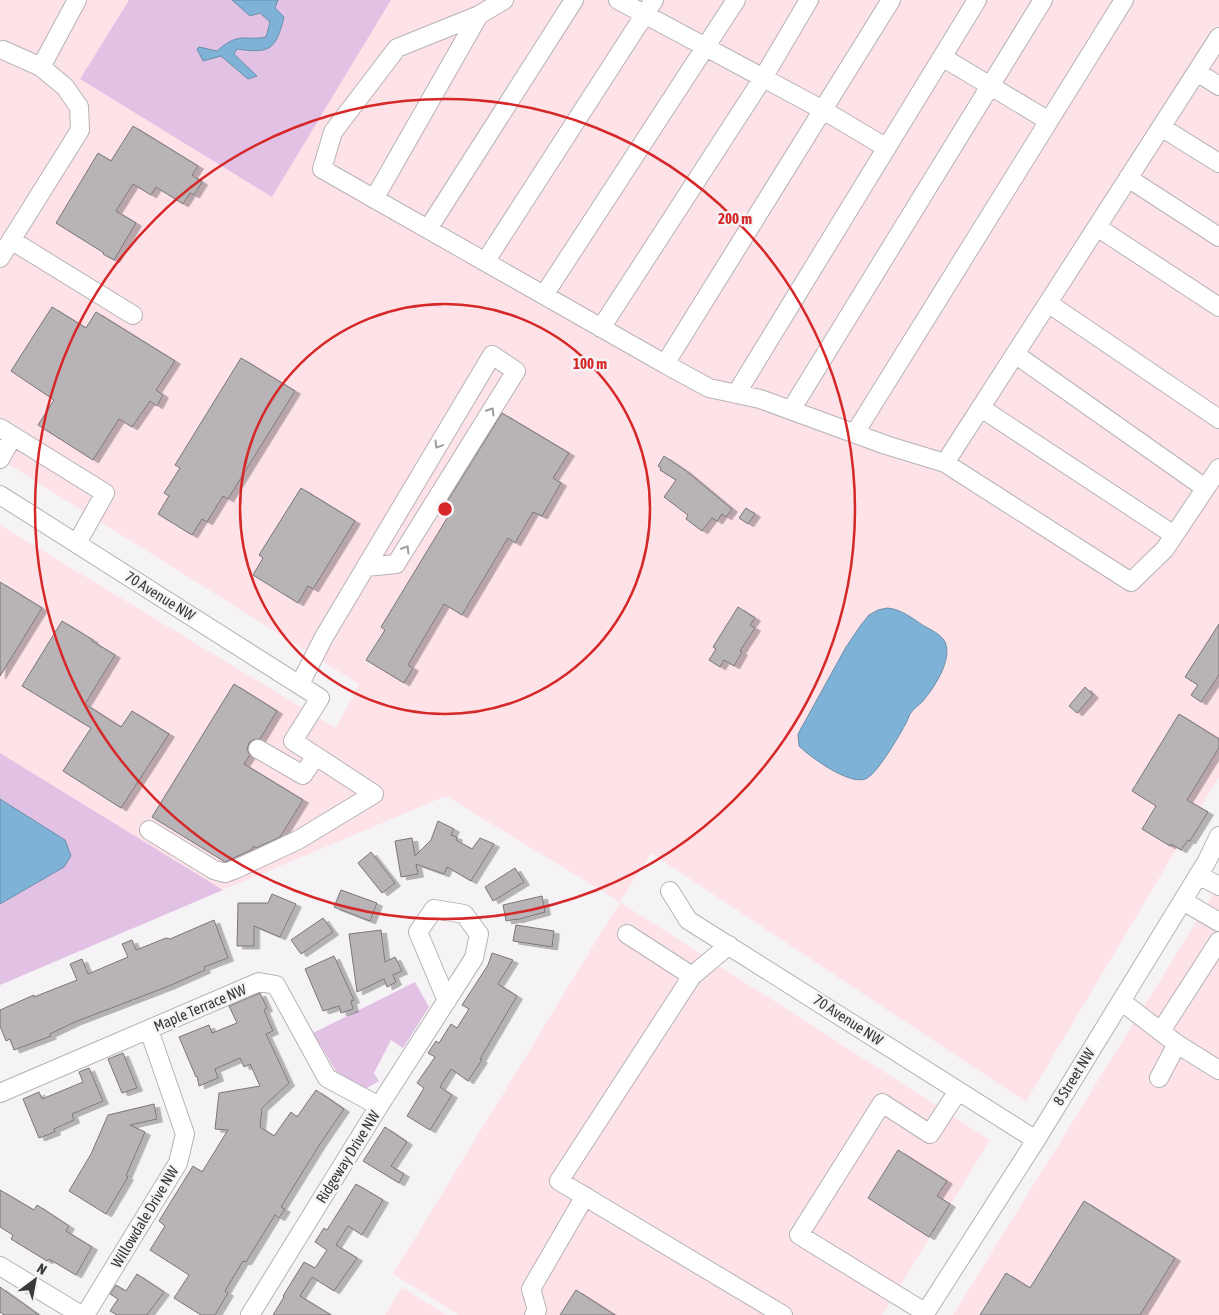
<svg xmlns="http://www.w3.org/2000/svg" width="1219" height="1315" font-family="'Asap Condensed',sans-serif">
  <defs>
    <filter id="shadow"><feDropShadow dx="5.5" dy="3" stdDeviation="0" flood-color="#0004"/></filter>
  </defs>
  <rect width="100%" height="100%" fill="#f6f3f7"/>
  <path fill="#fde2e8" d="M 0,0 L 129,0 L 80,79 L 272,197 L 391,0 L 1219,0 L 1219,777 L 1026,1102 L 651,853 L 620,902 L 990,1140 L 882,1315 L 459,1315 L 393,1274 L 620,902 L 446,796 L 223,890 L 0,753 L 0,525 L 336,728 L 359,684 L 0,459 Z
    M 1219,885 L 1219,1315 L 953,1315 Z
    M 402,1287 L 446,1315 L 385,1315 Z"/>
  <path fill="#e2c2e4" d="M 129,0 L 391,0 L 272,197 L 80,79 Z
    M 0,753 L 223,890 L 0,985 Z
    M 415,982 L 429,1007 L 403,1048 L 391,1040 L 374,1073 L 379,1081 L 367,1088 L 353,1086 L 342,1081 L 313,1033 Z"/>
  <path fill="#7eb3d7" stroke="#6a8ea8" d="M 232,0 L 278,0 L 275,8 L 284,17 C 276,49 271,54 237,49 L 234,54 L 257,76 L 248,79 L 221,56 L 203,61 L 197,49 L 199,47 L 217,51 C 225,44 234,37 246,38 C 253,38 258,39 266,37 L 270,22 L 260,13 L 250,16 Z
    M 887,608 C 901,609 912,618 924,626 C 931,630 941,634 945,642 C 953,659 934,688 923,701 C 919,705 913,709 910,714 C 908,718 907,722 905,725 C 899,736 876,776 865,779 C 849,785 810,757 799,746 L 798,734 L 846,647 L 861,625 L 869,615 L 878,610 Z
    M 0,799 L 65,840 L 71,856 L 64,867 L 0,904 Z"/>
  <path fill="#b7b3b7" stroke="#797679" filter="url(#shadow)" d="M 133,126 L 198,166 L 192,175 L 202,182 L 194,195 L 190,193 L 183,204 L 156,187 L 151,195 L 133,184 L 116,211 L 136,223 L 114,260 L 103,254 L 104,253 L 56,223 L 98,153 L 111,161 Z
    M 52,307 L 86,328 L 96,312 L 175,361 L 156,390 L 163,395 L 157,406 L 150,401 L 132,427 L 119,419 L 93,460 L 38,425 L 54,400 L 11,371 Z
    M 241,358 L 295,391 L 228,499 L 223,496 L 207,522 L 202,519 L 192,535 L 158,514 L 169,496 L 164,493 L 180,468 L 175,465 Z
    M 502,413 L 569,453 L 553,478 L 561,483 L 542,516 L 533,512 L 515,543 L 508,538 L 462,615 L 444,604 L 408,665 L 413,668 L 404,683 L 366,660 L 385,630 L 381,627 L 452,510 L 445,505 Z
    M 664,456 L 685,470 L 732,509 L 726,517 L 722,514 L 717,521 L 712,518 L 702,531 L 686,519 L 688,515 L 664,497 L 676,480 L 660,470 L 661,468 L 658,466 Z
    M 301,488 L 355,521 L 313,589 L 308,586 L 298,603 L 253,575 L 263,558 L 259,555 Z
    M 746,508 L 755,514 L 748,524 L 739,518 Z
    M 0,582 L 42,608 L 0,676 Z
    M 738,607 L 755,618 L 750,625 L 755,628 L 740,651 L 742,652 L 734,666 L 724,660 L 720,667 L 709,660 L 716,649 L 713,647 Z
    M 62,621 L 93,640 L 92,641 L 115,655 L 85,704 L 121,727 L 132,711 L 169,734 L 121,808 L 63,771 L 91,728 L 22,686 Z
    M 1219,624 L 1219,675 L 1201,702 L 1191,695 L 1198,685 L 1185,677 Z
    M 234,684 L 277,711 L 260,739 L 253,740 L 249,743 L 247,749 L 250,755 L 244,764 L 303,800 L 280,837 L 256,848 L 254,846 L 251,850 L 225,862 L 152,817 Z
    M 1085,687 L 1093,695 L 1077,713 L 1069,706 Z
    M 1179,714 L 1219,739 L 1219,748 L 1187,800 L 1208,812 L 1190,841 L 1188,840 L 1181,850 L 1171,844 L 1170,846 L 1142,829 L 1156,806 L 1132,791 Z
    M 438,821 L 454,829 L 451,835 L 457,837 L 456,840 L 472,849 L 480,838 L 494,844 L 471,881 L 447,867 L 444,874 L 416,864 L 418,874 L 401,877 L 395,841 L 412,838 L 415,856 L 431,840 Z
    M 371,852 L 395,883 L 382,893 L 358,863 Z
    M 515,868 L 524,882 L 493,901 L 485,887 Z
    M 341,890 L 377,903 L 370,921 L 334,907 Z
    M 272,894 L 296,904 L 280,937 L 254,926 L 254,946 L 237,946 L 238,903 L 268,903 Z
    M 542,896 L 545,912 L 516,920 L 517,919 L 506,921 L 503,905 Z
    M 323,918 L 333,932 L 301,954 L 291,940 Z
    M 214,920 L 228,958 L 204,967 L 205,970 L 169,986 L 75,1022 L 50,1034 L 51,1036 L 14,1050 L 10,1039 L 6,1041 L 0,1026 L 0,1010 L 34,995 L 34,997 L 77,980 L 70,964 L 82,959 L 88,974 L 128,957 L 122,944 L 132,940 L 136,950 L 166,938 L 170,939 Z
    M 516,925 L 554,931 L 552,947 L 513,941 Z
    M 381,930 L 385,962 L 395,957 L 402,971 L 393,975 L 396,982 L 387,987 L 384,979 L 357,992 L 349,934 Z
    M 492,953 L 513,960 L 498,984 L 517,996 L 480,1059 L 482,1060 L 468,1081 L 451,1069 L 440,1087 L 452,1095 L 430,1130 L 407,1116 L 424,1088 L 417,1083 L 435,1057 L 428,1053 L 436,1041 L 439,1043 L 451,1024 L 457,1028 L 469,1009 L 462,1005 L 488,965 Z
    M 334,956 L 354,1000 L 351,1001 L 353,1009 L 341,1013 L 339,1006 L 323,1011 L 305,969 Z
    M 260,993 L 267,1008 L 264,1010 L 273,1031 L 266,1034 L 289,1083 L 262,1108 L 260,1127 L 274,1136 L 291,1112 L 297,1117 L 316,1090 L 344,1109 L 320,1144 L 281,1207 L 285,1209 L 279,1218 L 275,1215 L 246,1262 L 243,1261 L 225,1291 L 228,1293 L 215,1315 L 201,1315 L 174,1298 L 189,1275 L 150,1250 L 165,1226 L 159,1221 L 193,1166 L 202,1172 L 228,1130 L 215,1129 L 219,1093 L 260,1086 L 250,1064 L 244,1067 L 240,1058 L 215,1069 L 218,1078 L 199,1086 L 197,1076 L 196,1077 L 179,1037 L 209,1025 L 212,1033 L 237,1023 L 229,1006 Z
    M 123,1053 L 137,1088 L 122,1093 L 108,1059 Z
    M 89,1068 L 103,1101 L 72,1114 L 74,1120 L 54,1129 L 55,1132 L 39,1138 L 23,1099 L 39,1092 L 42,1099 L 83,1082 L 79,1072 Z
    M 154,1104 L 157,1119 L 130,1125 L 145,1132 L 126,1176 L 128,1177 L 106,1214 L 69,1191 L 91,1154 L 108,1115 Z
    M 385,1127 L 407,1142 L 391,1166 L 404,1174 L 399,1183 L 363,1161 Z
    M 898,1150 L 947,1181 L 937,1196 L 950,1204 L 929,1237 L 868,1198 Z
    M 356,1184 L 383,1200 L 362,1235 L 348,1226 L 336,1245 L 357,1258 L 334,1291 L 312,1277 L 300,1296 L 331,1315 L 273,1315 L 284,1297 L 283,1296 L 304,1262 L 315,1268 L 327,1250 L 315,1242 L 324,1228 L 327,1230 Z
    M 0,1190 L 34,1210 L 37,1205 L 69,1226 L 66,1231 L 92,1247 L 76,1275 L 49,1259 L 47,1261 L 11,1239 L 13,1235 L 0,1227 Z
    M 1084,1201 L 1175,1258 L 1140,1315 L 980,1315 L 1006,1273 L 1030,1288 Z
    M 137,1274 L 164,1292 L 147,1315 L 117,1315 L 110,1311 L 118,1299 L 110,1294 L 116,1285 L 126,1291 Z
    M 0,1287 L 39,1315 L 4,1315 L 0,1312 Z
    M 576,1290 L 615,1315 L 560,1315 Z"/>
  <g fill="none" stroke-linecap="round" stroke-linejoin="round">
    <defs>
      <path id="minor" d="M 504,0 L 479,15 L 397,48 L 333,132 L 322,169 L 665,364 L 891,0
        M 618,0 L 823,110 L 887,148
        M 942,57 L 1049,121
        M 41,67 L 77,0
        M 1197,72 L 1219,86
        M 1161,127 L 1219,163
        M 1128,178 L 1219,237
        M 374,199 L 479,15
        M 1097,227 L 1219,307
        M 428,229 L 574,0
        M 11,240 L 133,315
        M 0,258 L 80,130 L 79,107 L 65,87 L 41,67 L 3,50
        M 485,262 L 654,0
        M 544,295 L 736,0
        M 1048,303 L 1219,419
        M 601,328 L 763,78 L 809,0
        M 1015,354 L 1205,488
        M 665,364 L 709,388 L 760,399 L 886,445 L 945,463 L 1219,37
        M 736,394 L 977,0
        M 981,408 L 1174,535
        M 791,410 L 1043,0
        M 0,428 L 105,493 L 77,543
        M 855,433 L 1124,0
        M 0,459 L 13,436
        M 945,463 L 1131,582 L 1165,549 L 1219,468
        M 0,495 L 320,698 L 293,741 L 374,794 L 298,840 L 236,869 L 225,873 L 214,870 L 149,830
        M 300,684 L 324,637 L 492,355 L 516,371 L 396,564 L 366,567
        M 258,749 L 303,775 L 316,756
        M 1198,875 L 1219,886
        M 670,891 L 688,920 L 1036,1140
        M 1183,901 L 1219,922
        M 627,934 L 692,976
        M 729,945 L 692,976 L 559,1181 L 783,1315
        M 1121,1001 L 1177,1044 L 1219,1070
        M 1161,1031 L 1219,941
        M 1159,1078 L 1177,1044
        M 0,1093 L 259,982 L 276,985 L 327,1078 L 379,1106
        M 0,1266 L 81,1315
        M 926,1313 L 799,1235 L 882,1103 L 930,1134 L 958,1091
        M 85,1315 L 178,1163 L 185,1134 L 149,1030
        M 250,1315 L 379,1106 L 474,958 L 479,934 L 464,914 L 434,909 L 418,932 L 447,1001
        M 534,1315 L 537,1310 L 531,1289 L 585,1196
        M 924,1315 L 1036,1140 L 1207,861 L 1219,836"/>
    </defs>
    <use href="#minor" stroke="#b6b2b6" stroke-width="20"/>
    <use href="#minor" stroke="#fff" stroke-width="18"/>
  </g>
  <defs><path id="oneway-chevron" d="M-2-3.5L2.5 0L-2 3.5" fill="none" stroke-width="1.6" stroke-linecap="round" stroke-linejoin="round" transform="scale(1.25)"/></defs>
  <g stroke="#9d9c9d">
    <use href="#oneway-chevron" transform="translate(491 411) rotate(-58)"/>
    <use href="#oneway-chevron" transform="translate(438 445) rotate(121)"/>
    <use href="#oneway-chevron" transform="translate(406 549) rotate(-58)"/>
  </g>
  <g fill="none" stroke="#d62828" stroke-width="2.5">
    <circle cx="445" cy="509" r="205"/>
    <circle cx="445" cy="509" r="410"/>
  </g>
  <g text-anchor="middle" stroke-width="5" stroke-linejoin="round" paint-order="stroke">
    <g font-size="15" fill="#3b393b" stroke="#f6f3f7">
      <text transform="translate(160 596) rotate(32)" y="5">70 Avenue NW</text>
      <text transform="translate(200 1008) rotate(-23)" y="5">Maple Terrace NW</text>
      <text transform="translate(848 1020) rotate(33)" y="5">70 Avenue NW</text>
      <text transform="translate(1074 1077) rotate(-58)" y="5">8 Street NW</text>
      <text transform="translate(348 1157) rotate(-58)" y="5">Ridgeway Drive NW</text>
      <text transform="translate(145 1217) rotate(-59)" y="5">Willowdale Drive NW</text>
    </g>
  </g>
  <circle cx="445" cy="509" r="8" fill="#d62828" stroke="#f6f3f7" stroke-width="2.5"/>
  <g font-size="15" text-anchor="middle" font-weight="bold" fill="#d62828" stroke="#f6f3f7" stroke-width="5" stroke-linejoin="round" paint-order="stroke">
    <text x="735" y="224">200 m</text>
    <text x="590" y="369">100 m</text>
  </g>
  <g transform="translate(35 1280) rotate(32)" stroke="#f6f3f7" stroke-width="4" paint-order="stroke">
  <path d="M0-4L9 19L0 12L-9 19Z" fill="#3b393b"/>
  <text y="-8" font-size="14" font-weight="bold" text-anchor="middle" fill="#3b393b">N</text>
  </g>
</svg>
